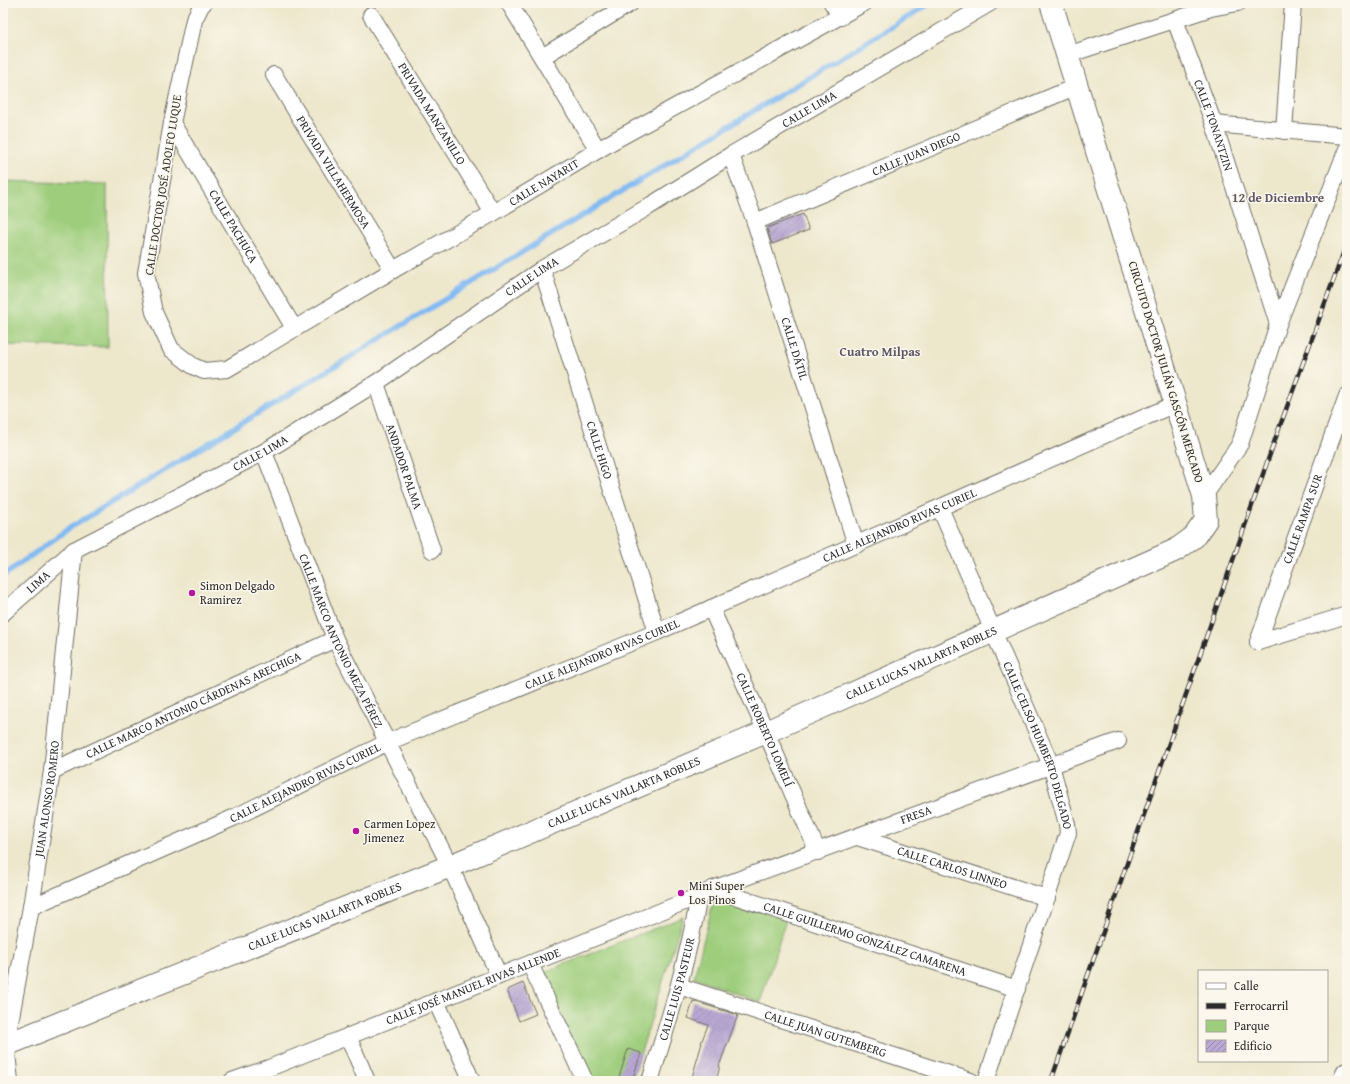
<svg xmlns="http://www.w3.org/2000/svg" width="1350" height="1084" font-family="'Gentium Book Plus',serif">
  <defs>
    <pattern id="building-hatch" width="6" height="6" patternUnits="userSpaceOnUse"><rect width="6" height="6" fill="#b9a8d4"/><path d="M-1 1l2-2M0 6l6-6M5 7l2-2" fill="none" stroke="#9789ac"/></pattern>
  </defs>
  <rect width="100%" height="100%" fill="#fbf7ec"/>
  <filter id="ink" filterUnits="userSpaceOnUse"><feTurbulence type="fractalNoise" baseFrequency=".025" numOctaves="2"/><feDisplacementMap in="SourceGraphic" scale="8" xChannelSelector="R" yChannelSelector="G"/><feConvolveMatrix kernelMatrix="1 2 1 2 8 2 1 2 1" color-interpolation-filters="sRGB"/></filter>
  <filter id="wash" filterUnits="userSpaceOnUse"><feTurbulence type="fractalNoise" baseFrequency=".012" numOctaves="4" result="noise"/><feDisplacementMap in="SourceGraphic" scale="16" xChannelSelector="R" yChannelSelector="G"/><feGaussianBlur stdDeviation="0.9" result="paint"/><feColorMatrix in="noise" values="0 0 0 0 0 0 0 0 0 0 0 0 0 0 0 0 0 1.4 0 .05"/><feComposite in="paint" operator="in"/></filter>
  <g filter="url(#wash)">
    <rect width="100%" height="100%" fill="#ede7cc"/>
    <path fill="#9ecd7b" stroke="#647c53" d="M 3,181 L 107,184 L 108,347 L 3,345 Z
      M 715,896 L 786,919 L 760,1003 L 694,977 Z
      M 683,917 L 632,1081 L 590,1081 L 542,973 Z"/>
    <g fill="none" stroke-linecap="round" stroke-linejoin="round">
      <path stroke="#82baf2" stroke-width="5.5" d="M 3,576 L 68,529 L 931,3"/>
    </g>
    <g id="blocks">
      <path fill="url(#building-hatch)" d="M 803,214 L 809,230 L 772,244 L 767,228 Z
        M 523,983 L 536,1014 L 519,1021 L 507,990 Z
        M 693,1001 L 738,1015 L 719,1066 L 720,1066 L 716,1081 L 705,1081 L 692,1077 L 702,1043 L 701,1043 L 708,1025 L 688,1018 Z
        M 628,1049 L 641,1053 L 632,1081 L 619,1077 Z"/>
    </g>
  </g>
  <g filter="url(#ink)">
    <use href="#blocks" fill-opacity="0" stroke="#6f6d63" stroke-width="1"/>
    <g fill="none" stroke-linecap="round" stroke-linejoin="round">
      <defs>
        <g id="street">
          <path id="s1" d="M 204,3 L 202,4 L 194,20 L 172,123 L 146,273 L 154,312 L 171,349 L 193,366 L 204,371 L 227,369 L 393,270 L 493,213 L 615,140 L 864,3"/>
          <path d="M 509,3 L 598,150"/>
          <path d="M 832,3 L 841,17"/>
          <path id="s2" d="M 371,15 L 493,213"/>
          <path id="s3" d="M 1175,20 L 1214,124 L 1278,324"/>
          <path d="M 1067,55 L 1211,8 L 1238,3"/>
          <path d="M 542,57 L 631,3"/>
          <path id="s4" d="M 274,75 L 393,270"/>
          <path id="s5" d="M 172,123 L 294,328"/>
          <path d="M 1214,124 L 1347,136"/>
          <path d="M 1284,131 L 1293,3"/>
          <path id="s6" d="M 731,155 L 755,222 L 856,545"/>
          <path id="s7" d="M 755,222 L 1077,86"/>
          <path id="s8" d="M 542,269 L 657,632"/>
          <path id="s9" d="M 376,383 L 432,550"/>
          <path id="s10" d="M 264,452 L 335,639 L 450,866 L 499,976"/>
          <path d="M 1204,496 L 1240,444 L 1278,324 L 1347,149"/>
          <path id="s11" d="M 940,508 L 1051,765 L 1067,824 L 1068,833 L 986,1081"/>
          <path id="s12" d="M 711,608 L 766,732 L 818,852"/>
          <path id="s13" d="M 3,613 L 74,550 L 264,452 L 376,383 L 542,269 L 648,207 L 731,155 L 990,3"/>
          <path id="s14" d="M 1258,642 L 1347,396"/>
          <path d="M 1258,642 L 1347,615"/>
          <path id="s15" d="M 52,771 L 335,639"/>
          <path id="s16" d="M 857,837 L 1047,898"/>
          <path id="s17" d="M 713,889 L 1017,989"/>
          <path id="s18" d="M 31,907 L 233,818 L 388,742 L 657,632 L 1175,404"/>
          <path d="M 530,964 L 585,1081"/>
          <path id="s19" d="M 679,986 L 971,1081"/>
          <path d="M 436,1001 L 472,1081"/>
          <path d="M 348,1036 L 367,1081"/>
          <path id="s20" d="M 10,1081 L 6,1044 L 31,907 L 52,771 L 74,550"/>
          <path id="s21" d="M 232,1081 L 269,1068 L 699,896 L 713,889 L 1118,741"/>
          <path id="s22" d="M 650,1081 C 669,1020 688,960 699,896"/>
        </g>
        <g id="secondary">
          <path id="s23" d="M 3,1046 L 450,866 L 766,732 L 1176,550 L 1194,537 L 1206,520 L 1204,496 L 1051,3"/>
          <path d="M 1344,1081 L 1347,1074"/>
        </g>
      </defs>
      <use href="#street" stroke="#6f6d63" stroke-width="18"/>
      <use href="#secondary" stroke="#6f6d63" stroke-width="24"/>
      <use href="#street" stroke="#fff" stroke-width="16"/>
      <use href="#secondary" stroke="#fff" stroke-width="22"/>
      <defs>
        <path id="rail" d="M 1051,1081 L 1277,434 L 1347,243"/>
      </defs>
      <use href="#rail" stroke="#2b2b2b" stroke-width="4.5"/>
      <use href="#rail" stroke="#fbf7ec" stroke-width="3" stroke-dasharray="9" stroke-linecap="butt"/>
    </g>
  </g>
  <g fill="#b5179e" stroke="#fbf7ec" stroke-width="1.5">
    <circle cx="192" cy="593" r="4"/>
    <circle cx="356" cy="831" r="4"/>
    <circle cx="681" cy="893" r="4"/>
  </g>
  <g text-anchor="middle" stroke-width="3" stroke-linejoin="round" paint-order="stroke">
    <g font-size="12" fill="#2b2b2b" stroke="#fbf7ec">
      <text dy="4" stroke="none"><textPath href="#s13" startOffset="953">CALLE LIMA</textPath></text>
      <text dy="4" stroke="none"><textPath href="#s2" startOffset="116">PRIVADA MANZANILLO</textPath></text>
      <text dy="4" stroke="none"><textPath href="#s3" startOffset="112">CALLE TONANTZIN</textPath></text>
      <text dy="4" stroke="none"><textPath href="#s7" startOffset="175">CALLE JUAN DIEGO</textPath></text>
      <text dy="4" stroke="none"><textPath href="#s4" startOffset="114">PRIVADA VILLAHERMOSA</textPath></text>
      <text dy="4" stroke="none"><textPath href="#s1" startOffset="789">CALLE NAYARIT</textPath></text>
      <text transform="translate(163 185) rotate(-81)" y="4">CALLE DOCTOR JOSÉ ADOLFO LUQUE</text>
      <text dy="4" stroke="none"><textPath href="#s5" startOffset="120">CALLE PACHUCA</textPath></text>
      <text dy="4" stroke="none"><textPath href="#s13" startOffset="629">CALLE LIMA</textPath></text>
      <text dy="4" stroke="none"><textPath href="#s6" startOffset="204">CALLE DÁTIL</textPath></text>
      <text transform="translate(1166 372) rotate(73)" y="4">CIRCUITO DOCTOR JULIÁN GASCÓN MERCADO</text>
      <text dy="4" stroke="none"><textPath href="#s8" startOffset="190">CALLE HIGO</textPath></text>
      <text dy="4" stroke="none"><textPath href="#s13" startOffset="305">CALLE LIMA</textPath></text>
      <text dy="4" stroke="none"><textPath href="#s9" startOffset="88">ANDADOR PALMA</textPath></text>
      <text dy="4" stroke="none"><textPath href="#s14" startOffset="131">CALLE RAMPA SUR</textPath></text>
      <text dy="4" stroke="none"><textPath href="#s18" startOffset="949">CALLE ALEJANDRO RIVAS CURIEL</textPath></text>
      <text dy="4" stroke="none"><textPath href="#s13" startOffset="47">LIMA</textPath></text>
      <text dy="4" stroke="none"><textPath href="#s10" startOffset="204">CALLE MARCO ANTONIO MEZA PÉREZ</textPath></text>
      <text dy="4" stroke="none"><textPath href="#s18" startOffset="625">CALLE ALEJANDRO RIVAS CURIEL</textPath></text>
      <text dy="4" stroke="none"><textPath href="#s23" startOffset="995">CALLE LUCAS VALLARTA ROBLES</textPath></text>
      <text dy="4" stroke="none"><textPath href="#s15" startOffset="156">CALLE MARCO ANTONIO CÁRDENAS ARECHIGA</textPath></text>
      <text dy="4" stroke="none"><textPath href="#s12" startOffset="133">CALLE ROBERTO LOMELÍ</textPath></text>
      <text dy="4" stroke="none"><textPath href="#s11" startOffset="257">CALLE CELSO HUMBERTO DELGADO</textPath></text>
      <text dy="4" stroke="none"><textPath href="#s18" startOffset="301">CALLE ALEJANDRO RIVAS CURIEL</textPath></text>
      <text dy="4" stroke="none"><textPath href="#s23" startOffset="671">CALLE LUCAS VALLARTA ROBLES</textPath></text>
      <text dy="4" stroke="none"><textPath href="#s20" startOffset="286">JUAN ALONSO ROMERO</textPath></text>
      <text dy="4" stroke="none"><textPath href="#s21" startOffset="734">FRESA</textPath></text>
      <text dy="4" stroke="none"><textPath href="#s16" startOffset="100">CALLE CARLOS LINNEO</textPath></text>
      <text dy="4" stroke="none"><textPath href="#s23" startOffset="347">CALLE LUCAS VALLARTA ROBLES</textPath></text>
      <text dy="4" stroke="none"><textPath href="#s17" startOffset="160">CALLE GUILLERMO GONZÁLEZ CAMARENA</textPath></text>
      <text dy="4" stroke="none"><textPath href="#s21" startOffset="259">CALLE JOSÉ MANUEL RIVAS ALLENDE</textPath></text>
      <text dy="4" stroke="none"><textPath href="#s22" startOffset="96">CALLE LUIS PASTEUR</textPath></text>
      <text dy="4" stroke="none"><textPath href="#s19" startOffset="154">CALLE JUAN GUTEMBERG</textPath></text>
    </g>
    <g font-size="12" fill="#2b2b2b" stroke="#fbf7ec" text-anchor="start">
      <text x="200" y="590">Simon Delgado<tspan x="200" dy="14">Ramirez</tspan></text>
      <text x="364" y="828">Carmen Lopez<tspan x="364" dy="14">Jimenez</tspan></text>
      <text x="689" y="890">Mini Super<tspan x="689" dy="14">Los Pinos</tspan></text>
    </g>
    <g font-size="13" font-weight="bold" fill="#5d5766" stroke="#fbf7ec">
      <text x="1278" y="202">12 de Diciembre</text>
      <text x="880" y="356">Cuatro Milpas</text>
    </g>
  </g>
  <rect width="1350" height="1084" fill="none" stroke="#fbf7ec" stroke-width="16"/>
  <rect x="1198" y="970" width="130" height="92" fill="#fbf7ec" stroke="#a8a59f"/>
  <rect x="1206" y="983" width="20" height="6" fill="#ffffff" stroke="#a8a59f"/>
  <text x="1234" y="990" font-size="12" fill="#2b2b2b">Calle</text>
  <rect x="1206" y="1003" width="20" height="6" fill="#2b2b2b" stroke="#a8a59f"/>
  <text x="1234" y="1010" font-size="12" fill="#2b2b2b">Ferrocarril</text>
  <rect x="1206" y="1020" width="20" height="12" fill="#9ecd7b" stroke="#a8a59f"/>
  <text x="1234" y="1030" font-size="12" fill="#2b2b2b">Parque</text>
  <rect x="1206" y="1040" width="20" height="12" fill="url(#building-hatch)" stroke="#a8a59f"/>
  <text x="1234" y="1050" font-size="12" fill="#2b2b2b">Edificio</text>
</svg>
